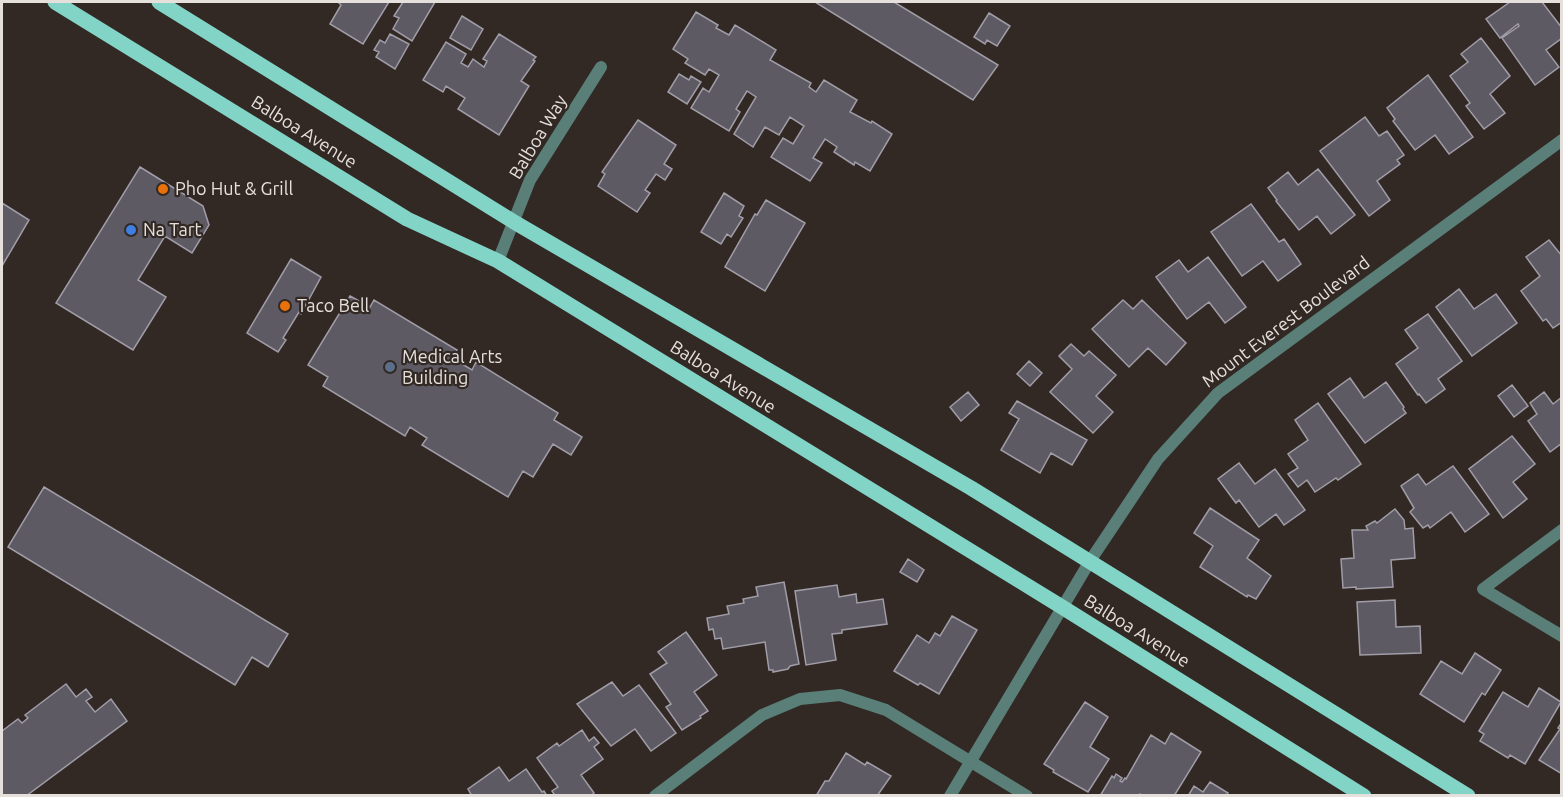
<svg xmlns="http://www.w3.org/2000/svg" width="1563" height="797" font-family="Ubuntu,sans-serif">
  <rect width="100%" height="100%" fill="#322924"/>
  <path fill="#5d5a63" stroke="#a19da8" stroke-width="1.5" d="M 338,2 L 389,2 L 363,44 L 330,24 L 341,5 Z
    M 403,2 L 435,2 L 412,41 L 393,29 L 399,18 L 394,16 Z
    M 815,2 L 894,2 L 998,65 L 973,100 Z
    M 1510,2 L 1542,2 L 1562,28 L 1562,38 L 1546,50 L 1559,67 L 1535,85 L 1502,38 L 1519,26 L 1518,24 L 1500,38 L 1486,19 Z
    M 696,12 L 718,25 L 716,28 L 729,35 L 735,25 L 776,50 L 770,60 L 811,83 L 809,87 L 816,92 L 824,80 L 857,100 L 850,112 L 871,123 L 872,121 L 892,134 L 870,171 L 855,162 L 854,165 L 834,152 L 837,147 L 825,139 L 813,158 L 822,163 L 810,181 L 771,157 L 783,138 L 793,144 L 804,126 L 790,117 L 779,135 L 765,127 L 753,147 L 734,134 L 756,97 L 747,91 L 736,109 L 740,112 L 729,131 L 691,108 L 703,88 L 709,92 L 719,75 L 709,69 L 705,75 L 685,63 L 688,59 L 673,49 Z
    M 989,13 L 1010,26 L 997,46 L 987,40 L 985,44 L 974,37 Z
    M 462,16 L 483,29 L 471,50 L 450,38 Z
    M 390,34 L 409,44 L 395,69 L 376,57 L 379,52 L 374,50 L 380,40 L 385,43 Z
    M 499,34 L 536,57 L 533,60 L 535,61 L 521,81 L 529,86 L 499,135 L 458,109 L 465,98 L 446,86 L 443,92 L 423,80 L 446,42 L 466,54 L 461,63 L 468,67 L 473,59 L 484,67 L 487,61 L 483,59 Z
    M 1481,38 L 1510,76 L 1490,94 L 1505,113 L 1484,129 L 1466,106 L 1470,103 L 1450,76 L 1468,62 L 1461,54 Z
    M 679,74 L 689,80 L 691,76 L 701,82 L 687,104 L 668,92 Z
    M 1428,75 L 1473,137 L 1449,154 L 1435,135 L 1415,150 L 1393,121 L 1395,119 L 1387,108 Z
    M 1365,117 L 1379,136 L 1387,131 L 1404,155 L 1397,160 L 1400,164 L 1377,181 L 1390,200 L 1369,216 L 1320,151 Z
    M 638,120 L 676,145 L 664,164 L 672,169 L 665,180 L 656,174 L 645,190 L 650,193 L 637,212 L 598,186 L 605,174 L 602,172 Z
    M 140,167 L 203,206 L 209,225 L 192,253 L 165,236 L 138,280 L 166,297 L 133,350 L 56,303 Z
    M 1318,169 L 1355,215 L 1331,234 L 1317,216 L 1299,230 L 1276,201 L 1277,200 L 1268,188 L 1288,172 L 1298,185 Z
    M 724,193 L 744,206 L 739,216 L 743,218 L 731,237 L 727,234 L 721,244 L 701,232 Z
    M 766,200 L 805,223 L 765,291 L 725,267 L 755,214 L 757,215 Z
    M 2,203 L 29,220 L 2,266 Z
    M 1251,204 L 1279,242 L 1284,239 L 1301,264 L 1278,281 L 1263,261 L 1242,276 L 1211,232 Z
    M 1549,240 L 1562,256 L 1562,322 L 1553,328 L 1546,319 L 1543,321 L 1521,291 L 1540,276 L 1526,257 Z
    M 1208,257 L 1246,307 L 1225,323 L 1209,302 L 1187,319 L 1156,277 L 1179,260 L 1188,272 Z
    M 291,259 L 321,277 L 301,314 L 299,312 L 283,338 L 286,340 L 278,352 L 247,333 Z
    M 1459,289 L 1474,309 L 1496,294 L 1517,323 L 1472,356 L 1436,307 Z
    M 350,296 L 370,307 L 374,300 L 457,350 L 452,358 L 472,370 L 476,362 L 558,413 L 554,420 L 582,437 L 571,455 L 553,444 L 533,477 L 523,471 L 508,497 L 422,445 L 427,438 L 410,427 L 405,436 L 323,386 L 328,377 L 308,365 Z
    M 1123,300 L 1133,309 L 1142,300 L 1186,343 L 1166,365 L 1148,348 L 1129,367 L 1092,329 Z
    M 1428,314 L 1462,361 L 1438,379 L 1445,389 L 1426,403 L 1419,394 L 1418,395 L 1396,364 L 1418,348 L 1405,330 Z
    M 1071,344 L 1084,356 L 1089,351 L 1116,375 L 1096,396 L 1113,412 L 1093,433 L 1050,392 L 1072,369 L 1059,356 Z
    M 1029,361 L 1042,373 L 1030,386 L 1017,374 Z
    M 1350,378 L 1364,398 L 1386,382 L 1404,407 L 1403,409 L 1406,413 L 1365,443 L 1328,394 Z
    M 1512,385 L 1528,406 L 1514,417 L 1498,396 Z
    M 968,392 L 979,405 L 961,421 L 950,407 Z
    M 1544,392 L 1553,404 L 1562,397 L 1562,443 L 1550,452 L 1528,421 L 1537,414 L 1530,403 Z
    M 1017,401 L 1087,440 L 1072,465 L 1051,453 L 1040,473 L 1001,450 L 1019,419 L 1009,413 Z
    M 1318,403 L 1361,464 L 1338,480 L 1336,478 L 1315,492 L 1307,480 L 1298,487 L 1288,474 L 1298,468 L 1288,454 L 1308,440 L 1295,420 Z
    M 1512,436 L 1535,464 L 1513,482 L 1527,499 L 1503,518 L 1469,469 Z
    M 1239,463 L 1255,484 L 1275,469 L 1305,510 L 1284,525 L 1276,514 L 1259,527 L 1239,500 L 1236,503 L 1218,479 Z
    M 1453,466 L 1489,514 L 1465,532 L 1451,512 L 1430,528 L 1428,525 L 1423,528 L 1410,512 L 1414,508 L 1401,486 L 1418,474 L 1426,485 Z
    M 44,487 L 288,634 L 268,667 L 252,657 L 235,685 L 8,547 Z
    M 1210,508 L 1259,540 L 1247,558 L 1271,576 L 1256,599 L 1248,595 L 1247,597 L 1200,567 L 1213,546 L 1194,533 Z
    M 1395,509 L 1404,520 L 1405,529 L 1413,528 L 1415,558 L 1391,560 L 1393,587 L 1356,589 L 1356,587 L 1343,588 L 1341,559 L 1354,558 L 1352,530 L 1368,530 L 1366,526 L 1375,521 L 1377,523 Z
    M 908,559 L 924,570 L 917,582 L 900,572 Z
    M 784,582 L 799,664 L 790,666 L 788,669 L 773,672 L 773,670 L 769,670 L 765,642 L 723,649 L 721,638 L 715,639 L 713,629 L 709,630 L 707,618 L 729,614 L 727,606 L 744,603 L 743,599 L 758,596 L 756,587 Z
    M 837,585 L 839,597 L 856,594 L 857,603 L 883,599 L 887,624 L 842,630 L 842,633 L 832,634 L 836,660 L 806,665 L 795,591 Z
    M 1395,600 L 1396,627 L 1420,626 L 1421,653 L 1360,655 L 1357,602 Z
    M 952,616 L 977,630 L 939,694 L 920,683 L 918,685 L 894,671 L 917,635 L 929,643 L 935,633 L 940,636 Z
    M 686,632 L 717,675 L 694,692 L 708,711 L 700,716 L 701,718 L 682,730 L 666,707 L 671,704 L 650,674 L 667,663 L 658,652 Z
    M 1475,653 L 1501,670 L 1485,695 L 1482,693 L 1464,722 L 1420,694 L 1441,661 L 1462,674 Z
    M 612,682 L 623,696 L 639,685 L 676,733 L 651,751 L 635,729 L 611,746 L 577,704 Z
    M 66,684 L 76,697 L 86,689 L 92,697 L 86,701 L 95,712 L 111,699 L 127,721 L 26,796 L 2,796 L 2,731 L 18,719 L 22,723 L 28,718 L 25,715 Z
    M 1539,688 L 1561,702 L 1525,764 L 1510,755 L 1508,758 L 1480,741 L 1484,734 L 1479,731 L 1503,692 L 1528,707 Z
    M 1085,702 L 1108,717 L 1090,747 L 1109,759 L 1088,792 L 1053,772 L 1054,770 L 1044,764 Z
    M 1562,722 L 1562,774 L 1539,760 L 1560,729 L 1558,728 Z
    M 582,730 L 589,741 L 594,737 L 599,743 L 594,747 L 603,759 L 581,775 L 594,793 L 591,796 L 552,796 L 554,794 L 552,791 L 558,787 L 537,758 L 557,743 L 559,746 Z
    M 1171,733 L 1201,752 L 1174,796 L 1143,796 L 1140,794 L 1138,796 L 1100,796 L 1112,776 L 1114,778 L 1116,774 L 1122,778 L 1120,781 L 1122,782 L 1125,778 L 1126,779 L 1151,735 L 1165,744 Z
    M 846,753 L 865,765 L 867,762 L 891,776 L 877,796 L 816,796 L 825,781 L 829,781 Z
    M 499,767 L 509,781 L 526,769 L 542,792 L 544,791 L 547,796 L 472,796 L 468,789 Z
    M 1210,782 L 1228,793 L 1226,796 L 1188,796 L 1194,786 L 1203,792 Z"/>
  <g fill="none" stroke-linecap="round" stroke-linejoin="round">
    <path stroke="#597f78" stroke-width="12" d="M 498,261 L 530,180 L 601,67
      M 1562,530 L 1483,589 L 1562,636
      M 655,796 L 762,715 L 800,699 L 840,695 L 886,710 L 1027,796"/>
    <path stroke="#597f78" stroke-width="12" d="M 950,796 L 1090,561 L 1158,459 L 1218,393 L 1562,140"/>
    <path stroke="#82d4c6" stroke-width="15" d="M 55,2 L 407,219 L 498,261 L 1062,607 L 1364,796
      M 159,2 L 514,222 L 971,488 L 1468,796"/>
  </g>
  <g fill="#e8710a" stroke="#322924" stroke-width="2">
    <circle cx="163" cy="189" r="6"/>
    <circle cx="285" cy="306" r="6"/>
  </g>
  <circle fill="#3f7fe0" stroke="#322924" stroke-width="2" cx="131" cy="230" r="6"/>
  <circle fill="#5c6f8a" stroke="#322924" stroke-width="2" cx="390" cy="367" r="6"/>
  <g text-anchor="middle" stroke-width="4.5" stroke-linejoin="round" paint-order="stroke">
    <g font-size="18" fill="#e5e0dc" stroke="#322924">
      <text transform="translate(304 132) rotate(32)" y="6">Balboa Avenue</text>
      <text transform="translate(538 137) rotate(-59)" y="6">Balboa Way</text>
      <text transform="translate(1286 322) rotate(-37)" y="6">Mount Everest Boulevard</text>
      <text transform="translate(723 377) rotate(32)" y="6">Balboa Avenue</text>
      <text transform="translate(1137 631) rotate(32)" y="6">Balboa Avenue</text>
    </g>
    <g font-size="18" fill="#e5e0dc" stroke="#322924" text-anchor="start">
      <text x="175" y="195">Pho Hut &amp; Grill</text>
      <text x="143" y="236">Na Tart</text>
      <text x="297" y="312">Taco Bell</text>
      <text x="402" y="363">Medical Arts<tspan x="402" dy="21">Building</tspan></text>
    </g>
  </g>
  <rect width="1563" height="797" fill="none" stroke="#e5e0dc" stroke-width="6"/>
</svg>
